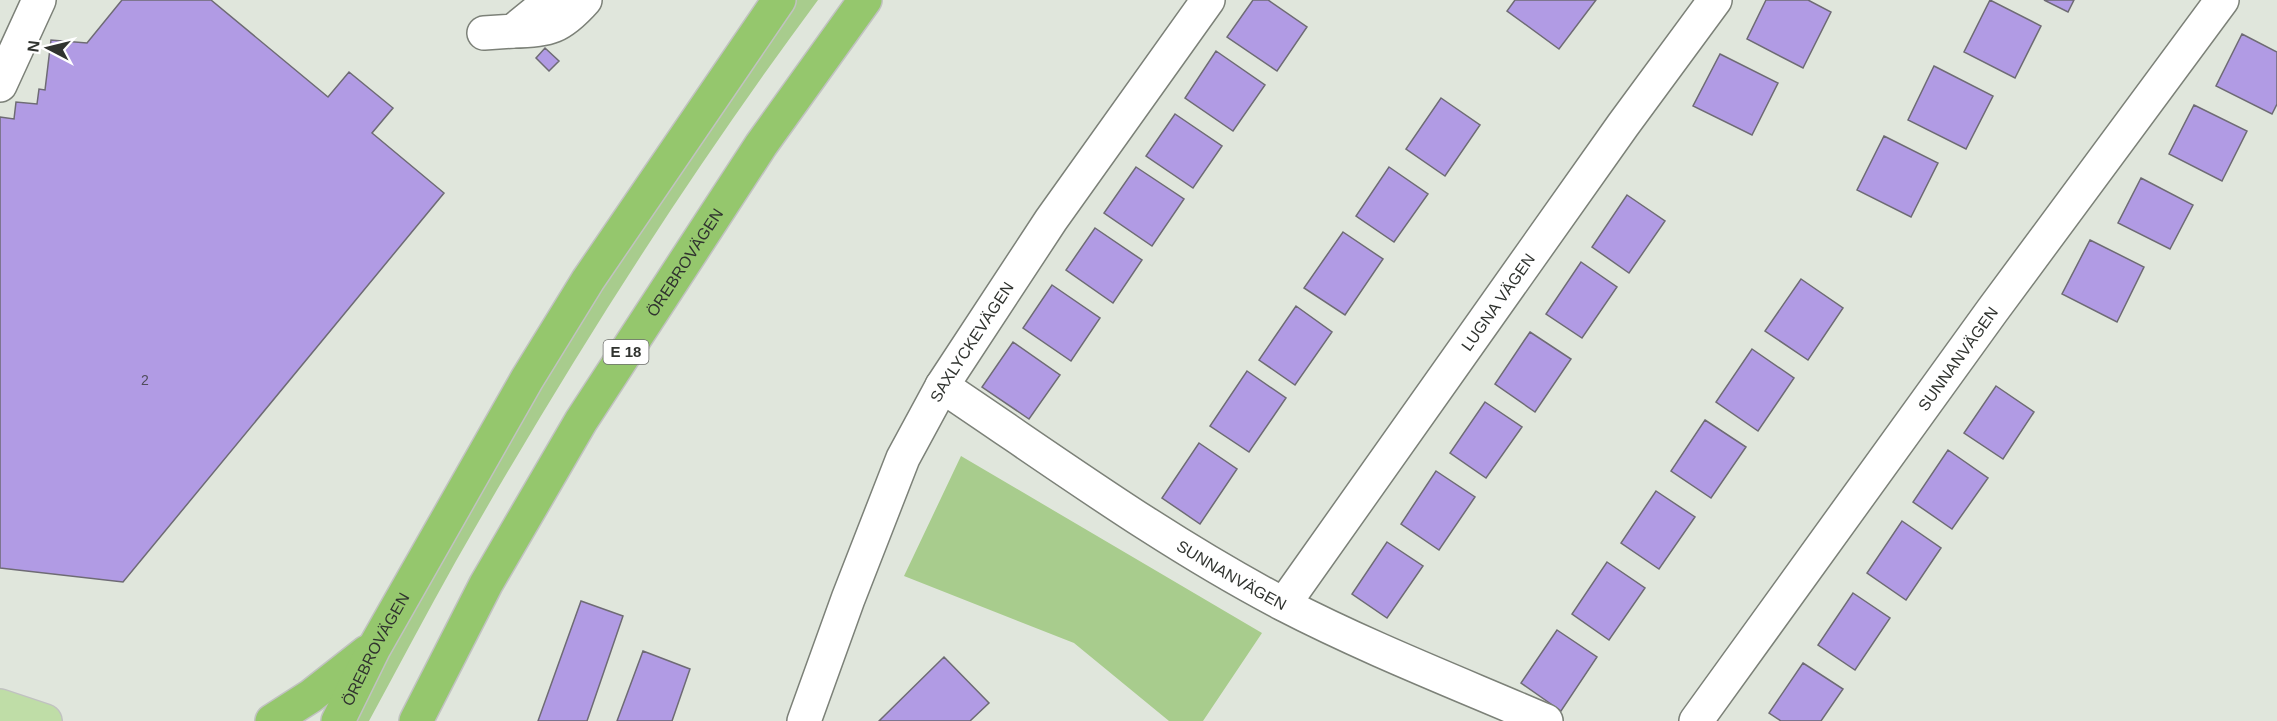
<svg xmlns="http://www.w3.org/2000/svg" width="2277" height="721" font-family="Arial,sans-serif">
  <rect width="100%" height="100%" fill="#e0e6dc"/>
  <path fill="#a8cc8d" d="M 797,0 L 818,0 C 685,179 566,368 456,561 C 426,614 398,668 369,721 L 351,721 C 381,665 409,607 441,553 C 551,363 668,178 797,0 Z
    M 961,456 L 1262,633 L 1203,721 L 1169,721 L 1074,643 L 904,576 Z"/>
  <path fill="#b19be4" stroke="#6e6b74" stroke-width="1.5" d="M 122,0 L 211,0 L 328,97 L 349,72 L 393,108 L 372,133 L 444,193 L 123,582 L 0,568 L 0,117 L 14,119 L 16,102 L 37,104 L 39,89 L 45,90 L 51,40 L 87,43 Z
    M 1253,0 L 1268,0 L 1307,27 L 1277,71 L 1227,37 Z
    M 1515,0 L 1596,0 L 1559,49 L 1507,11 Z
    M 1766,0 L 1808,0 L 1831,12 L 1803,68 L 1747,39 Z
    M 1990,0 L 2041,26 L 2015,78 L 1964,52 Z
    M 2044,0 L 2074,0 L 2068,12 Z
    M 2242,34 L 2277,52 L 2277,104 L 2272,114 L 2216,86 Z
    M 545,48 L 559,61 L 549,71 L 536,58 Z
    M 1216,51 L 1265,85 L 1233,131 L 1185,98 Z
    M 1720,54 L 1778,83 L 1752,135 L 1693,106 Z
    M 1934,66 L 1993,96 L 1966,149 L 1908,120 Z
    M 1441,98 L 1480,125 L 1445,176 L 1406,149 Z
    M 2194,105 L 2247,131 L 2222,181 L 2169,154 Z
    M 1175,114 L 1222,146 L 1193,188 L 1146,156 Z
    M 1884,136 L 1938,163 L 1911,217 L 1857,190 Z
    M 1136,167 L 1184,199 L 1152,246 L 1104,213 Z
    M 1389,167 L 1428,194 L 1394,242 L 1356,216 Z
    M 2141,178 L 2193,205 L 2170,249 L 2118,223 Z
    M 1627,195 L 1665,221 L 1629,273 L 1592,247 Z
    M 1095,228 L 1142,260 L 1113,303 L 1066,270 Z
    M 1343,232 L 1383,259 L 1345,315 L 1304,288 Z
    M 2090,240 L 2144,267 L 2117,322 L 2062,294 Z
    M 1581,262 L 1617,287 L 1582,338 L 1546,314 Z
    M 1801,279 L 1843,308 L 1808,360 L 1765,331 Z
    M 1052,285 L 1100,318 L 1071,361 L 1023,328 Z
    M 1296,306 L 1332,332 L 1295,385 L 1259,360 Z
    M 1530,332 L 1571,359 L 1535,412 L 1495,384 Z
    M 1013,342 L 1060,375 L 1029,419 L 982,387 Z
    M 1752,349 L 1794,378 L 1758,431 L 1716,402 Z
    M 1247,371 L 1286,398 L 1249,452 L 1210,426 Z
    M 1996,386 L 2034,412 L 2003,459 L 1964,433 Z
    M 1485,402 L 1522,427 L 1486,478 L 1450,453 Z
    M 1705,420 L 1746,447 L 1711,498 L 1671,471 Z
    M 1199,443 L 1237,469 L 1200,524 L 1162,498 Z
    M 1948,450 L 1988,478 L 1952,529 L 1913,502 Z
    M 1436,471 L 1475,497 L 1439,550 L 1401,524 Z
    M 1656,491 L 1695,517 L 1659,569 L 1621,543 Z
    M 1902,521 L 1941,548 L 1906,600 L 1867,573 Z
    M 1387,542 L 1423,566 L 1387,618 L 1352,594 Z
    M 1607,562 L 1645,588 L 1609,640 L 1572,614 Z
    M 1853,593 L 1890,618 L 1855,670 L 1818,645 Z
    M 581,601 L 623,616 L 587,721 L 538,721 Z
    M 1557,630 L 1597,657 L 1561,711 L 1521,683 Z
    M 643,651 L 690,669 L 672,721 L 617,721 Z
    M 944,657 L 989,703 L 970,721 L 879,721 Z
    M 1803,663 L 1843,689 L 1821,721 L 1781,721 L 1769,713 Z"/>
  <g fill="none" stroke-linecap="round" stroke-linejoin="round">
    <defs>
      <g id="minor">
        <path d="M 513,31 C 549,31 561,27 585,0"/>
        <path d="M 484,33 L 513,31 L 551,0"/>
        <path d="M 0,85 L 39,0"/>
        <path id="s1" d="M 942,386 C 1054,461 1163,541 1283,604 C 1368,648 1458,683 1546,721"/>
        <path id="s2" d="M 1284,604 L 1623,125 L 1715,0"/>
        <path id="s3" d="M 804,721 L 848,599 L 903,458 L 942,386 L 1051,220 L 1208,0"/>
        <path id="s4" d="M 1696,721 L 1992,311 L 2222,0"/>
      </g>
      <path id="major" d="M 0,706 L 45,721"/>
      <g id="highway">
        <path d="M 272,721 L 311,696 L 367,652"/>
        <path id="s5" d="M 338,721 L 374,648 L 527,379 L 588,280 L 779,0"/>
        <path id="s6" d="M 416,721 L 486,584 L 581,421 L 761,145 L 865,0"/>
      </g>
    </defs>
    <use href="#minor" stroke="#7c8178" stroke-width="36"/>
    <use href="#major" stroke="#c1c2c1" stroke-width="36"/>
    <use href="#highway" stroke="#c1c2c1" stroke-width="36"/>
    <use href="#minor" stroke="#fff" stroke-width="33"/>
    <use href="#major" stroke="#bfdda7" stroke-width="33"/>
    <use href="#highway" stroke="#95c76d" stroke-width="33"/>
  </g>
  <g text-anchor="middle" stroke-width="5" stroke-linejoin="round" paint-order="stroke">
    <g font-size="14" fill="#504d5c">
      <text x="145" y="385">2</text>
    </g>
    <rect fill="#fff" stroke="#6e706d" stroke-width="1.5" x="603.5" y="340" width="45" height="24" rx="4.5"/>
    <g font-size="15" font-weight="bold" fill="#30332f">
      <text x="626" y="357">E 18</text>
    </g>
    <g font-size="16" fill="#30332f" stroke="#fff">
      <text dy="6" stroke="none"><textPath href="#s6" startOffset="532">ÖREBROVÄGEN</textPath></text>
      <text dy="6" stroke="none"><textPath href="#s2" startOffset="370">LUGNA VÄGEN</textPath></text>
      <text dy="6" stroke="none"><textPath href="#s3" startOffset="416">SAXLYCKEVÄGEN</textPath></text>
      <text dy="6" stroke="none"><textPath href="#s4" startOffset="447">SUNNANVÄGEN</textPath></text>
      <text dy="6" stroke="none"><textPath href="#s1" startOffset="346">SUNNANVÄGEN</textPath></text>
      <text dy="6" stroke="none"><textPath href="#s5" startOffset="81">ÖREBROVÄGEN</textPath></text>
    </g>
  </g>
  <g transform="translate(48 48) rotate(277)" stroke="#ffffff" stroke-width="4.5" paint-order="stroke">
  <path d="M0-4.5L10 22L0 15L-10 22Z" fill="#30332f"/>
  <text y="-9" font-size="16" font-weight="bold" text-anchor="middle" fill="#30332f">N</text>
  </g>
</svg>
